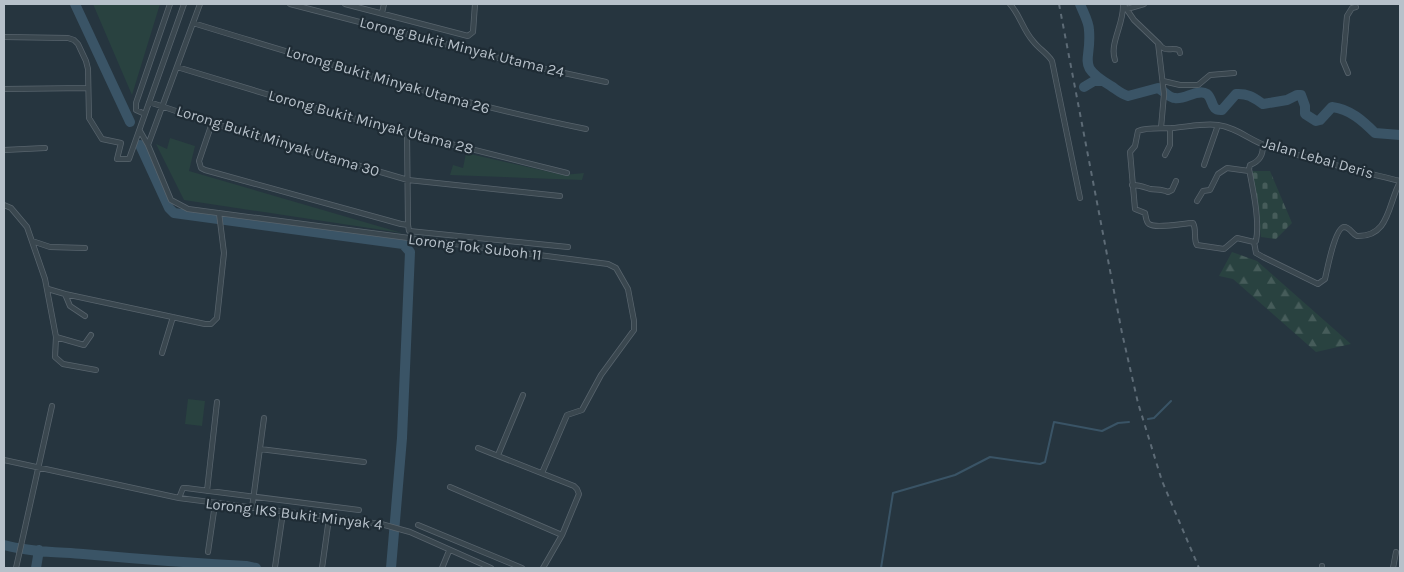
<svg xmlns="http://www.w3.org/2000/svg" width="1404" height="572" font-family="Karla,sans-serif">
  <defs>
    <pattern id="forest-firs" width="22" height="20" patternUnits="userSpaceOnUse" patternTransform="scale(1.25)"><rect width="22" height="20" fill="#294240"/><path d="M5 1l3.5 6h-7zM16 11l3.5 6h-7z" fill="#465c5a"/></pattern>
    <pattern id="cemetery-stones" width="16" height="16" patternUnits="userSpaceOnUse" patternTransform="scale(1.25)"><rect width="16" height="16" fill="#294240"/><path d="M2 7V4a2 2 0 0 1 4 0v3zM10 15v-3a2 2 0 0 1 4 0v3z" fill="#465c5a"/></pattern>
  </defs>
  <rect width="100%" height="100%" fill="#26353f"/>
  <path fill="url(#forest-firs)" d="M 1232,252 L 1257,261 L 1351,344 L 1316,352 L 1233,279 L 1219,276 Z"/>
  <path fill="url(#cemetery-stones)" d="M 1252,171 L 1270,171 L 1292,223 L 1276,239 L 1261,237 Z"/>
  <path fill="#294240" d="M 93,4 L 160,4 L 132,95 Z
    M 170,138 L 195,146 L 189,171 L 402,233 L 184,200 L 156,144 L 167,149 Z
    M 466,153 L 563,175 L 584,173 L 582,180 L 450,175 L 453,165 L 463,168 Z
    M 188,399 L 205,401 L 202,426 L 185,424 Z"/>
  <g fill="none" stroke-linecap="round" stroke-linejoin="round">
    <path stroke="#3a5466" stroke-width="2" d="M 1148,419 L 1154,418 L 1171,401
      M 881,568 L 893,493 L 955,475 L 990,457 L 1040,464 L 1045,462 L 1054,422 L 1102,431 L 1118,423 L 1129,422"/>
    <path stroke="#3a5466" stroke-width="10" d="M 75,4 L 130,122
      M 1080,4 C 1083,12 1089,22 1089,30 C 1092,63 1075,64 1111,86 C 1117,90 1121,94 1128,96 L 1158,88 C 1163,90 1169,98 1175,98 C 1185,100 1198,88 1207,94 C 1214,100 1210,111 1222,110 L 1236,94 C 1248,93 1254,98 1263,104 L 1287,100 L 1297,95 L 1301,95 L 1305,106 L 1305,114 L 1316,121 L 1320,120 L 1332,107 C 1350,109 1363,121 1375,133 L 1400,135
      M 1084,87 L 1094,81 L 1101,81
      M 140,145 L 169,208 L 174,213 L 403,244 L 410,252 L 402,438 L 391,568
      M 4,545 C 29,552 57,552 83,554 C 138,559 192,563 246,566 L 256,568
      M 36,568 L 39,550"/>
    <defs>
      <path id="minor" d="M 290,4 L 522,64 L 606,82
        M 345,4 L 468,36 L 473,32 L 475,4
        M 1010,4 C 1020,15 1023,30 1033,41 C 1039,49 1047,53 1052,61 L 1080,198
        M 1123,4 L 1134,20 L 1158,43 L 1164,94 L 1161,128
        M 1127,9 L 1144,4
        M 382,13 L 384,4
        M 193,23 C 323,63 453,102 586,129
        M 4,37 L 68,38 L 74,40 L 78,44 L 86,61 L 88,69 L 89,118 L 102,139 L 121,143 L 117,159 L 129,159 L 184,4
        M 1159,44 C 1165,53 1171,47 1179,50 L 1180,53
        M 1115,60 C 1109,44 1124,24 1123,5
        M 177,67 L 286,100 L 407,133 L 567,173
        M 1348,73 L 1343,61 L 1344,50 L 1347,16 L 1352,8 L 1356,7
        M 1163,81 L 1180,85 L 1198,85 L 1210,75 L 1234,73
        M 4,89 L 88,88
        M 149,102 L 212,123 L 408,180 L 560,196
        M 145,114 L 136,110 L 136,103 L 170,4
        M 212,123 L 199,161 L 201,168 L 205,170 L 401,224 L 408,225
        M 140,131 L 148,145 L 171,200 L 188,209 L 608,264 L 616,268 L 628,289 L 634,321 L 634,330 L 601,375 L 582,410 L 567,415 L 542,473
        M 407,133 L 408,225 L 409,231 L 568,247
        M 148,145 L 200,4
        M 1263,145 C 1263,155 1260,161 1250,165 L 1249,169 C 1253,190 1260,220 1256,241 L 1254,242 L 1237,238 L 1224,249 L 1197,245 C 1193,239 1197,230 1193,223 C 1184,223 1156,229 1149,224 C 1146,222 1146,217 1145,213 L 1135,209 L 1130,152 L 1135,146 L 1138,131 C 1148,127 1161,129 1172,128 C 1187,127 1203,123 1218,125 C 1238,128 1249,140 1267,146 C 1311,160 1355,170 1400,181
        M 4,150 L 45,148
        M 1165,155 L 1170,145 L 1170,129
        M 1204,165 L 1218,125
        M 1132,185 C 1140,185 1144,187 1150,189 C 1157,190 1162,189 1168,192 L 1172,190 L 1176,181
        M 1197,201 L 1203,191 L 1210,190 L 1218,174 L 1227,168 L 1249,171
        M 4,205 L 11,208 L 27,227 L 45,279 L 56,337 L 55,357 L 63,364 L 96,370
        M 32,241 L 50,247 L 85,248
        M 1254,242 L 1256,253 L 1263,257 L 1318,284 L 1325,279 C 1327,270 1335,228 1344,227 C 1350,227 1352,234 1357,236 C 1390,237 1388,203 1400,182
        M 48,289 L 65,294 L 205,324 L 211,324 L 217,318 L 224,253 L 219,213
        M 65,294 L 70,306 L 85,316
        M 56,337 L 84,345 L 91,335
        M 162,353 L 173,317
        M 478,448 L 574,486 L 577,489 L 579,494 L 562,535 L 543,568
        M 260,449 L 364,462
        M 498,455 L 523,395
        M 4,460 L 179,498 L 381,524 L 410,532 L 491,568
        M 450,487 L 562,535
        M 207,491 L 217,402
        M 179,498 L 183,488 L 186,488 L 359,510
        M 252,508 L 264,418
        M 418,525 L 522,568
        M 208,552 L 215,504
        M 1322,566 L 1322,568
        M 275,567 L 283,512
        M 16,568 L 52,406
        M 322,568 L 329,518
        M 442,568 L 449,551
        M 1393,568 L 1396,552"/>
    </defs>
    <use href="#minor" stroke="#58646d" stroke-width="6"/>
    <use href="#minor" stroke="#3a474f" stroke-width="4.5"/>
    <path stroke="#5d6b76" stroke-width="2" stroke-dasharray="5 5" stroke-linecap="butt" d="M 1059,4 L 1122,333 L 1138,403 L 1162,481 L 1199,568"/>
  </g>
  <g text-anchor="middle" stroke-width="4.5" stroke-linejoin="round" paint-order="stroke">
    <g font-size="15" fill="#b7c1ca" stroke="#1f2c35">
      <text transform="translate(462 47) rotate(14)" y="5">Lorong Bukit Minyak Utama 24</text>
      <text transform="translate(388 80) rotate(16)" y="5">Lorong Bukit Minyak Utama 26</text>
      <text transform="translate(371 122) rotate(15)" y="5">Lorong Bukit Minyak Utama 28</text>
      <text transform="translate(278 141) rotate(17)" y="5">Lorong Bukit Minyak Utama 30</text>
      <text transform="translate(1318 158) rotate(16)" y="5">Jalan Lebai Deris</text>
      <text transform="translate(475 247) rotate(7)" y="5">Lorong Tok Suboh 11</text>
      <text transform="translate(294 514) rotate(7)" y="5">Lorong IKS Bukit Minyak 4</text>
    </g>
  </g>
  <rect width="1404" height="572" fill="none" stroke="#b7c1ca" stroke-width="10"/>
</svg>
